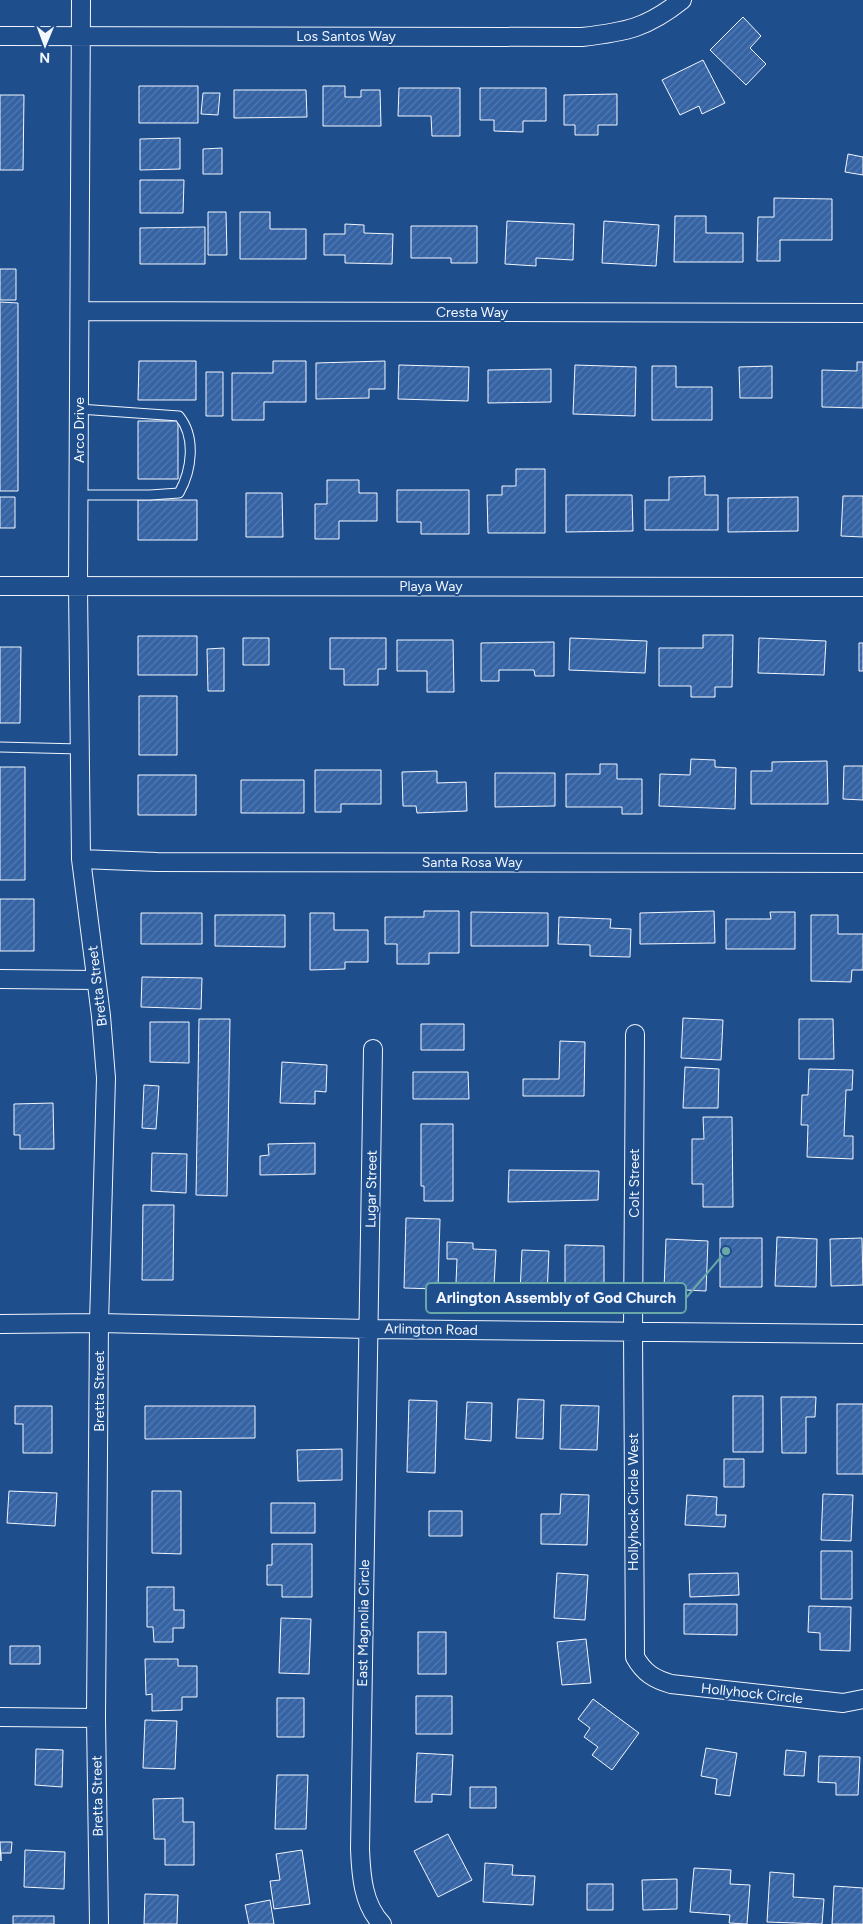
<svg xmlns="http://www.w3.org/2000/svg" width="863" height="1924" font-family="Figtree,sans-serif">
  <defs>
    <pattern id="building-hatch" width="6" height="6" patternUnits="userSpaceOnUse" patternTransform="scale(1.25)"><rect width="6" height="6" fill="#3563a3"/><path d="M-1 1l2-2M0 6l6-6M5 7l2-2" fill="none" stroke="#537ab1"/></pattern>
  </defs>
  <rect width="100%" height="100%" fill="#1f4e8c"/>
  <path fill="url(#building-hatch)" stroke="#f2f6ff" d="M 743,17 L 761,36 L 750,48 L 766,64 L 746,85 L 710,50 Z
    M 703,60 L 725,103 L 702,114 L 699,106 L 680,115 L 662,80 Z
    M 139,86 L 198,86 L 198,123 L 139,123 Z
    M 323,86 L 345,86 L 345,97 L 361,97 L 361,90 L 380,90 L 381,126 L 323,126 Z
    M 399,88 L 460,88 L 460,136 L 432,136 L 431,116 L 398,116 Z
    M 480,88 L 546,88 L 546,121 L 523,121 L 523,132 L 494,131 L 494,120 L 480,120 Z
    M 234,90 L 306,90 L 307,117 L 234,118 Z
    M 203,93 L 220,93 L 218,115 L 201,114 Z
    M 617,94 L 617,125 L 598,125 L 598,135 L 575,135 L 575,125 L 564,125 L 564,95 Z
    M 0,95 L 24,95 L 23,170 L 0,170 Z
    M 180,138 L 180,169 L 140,170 L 140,139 Z
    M 222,148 L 222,174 L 203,174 L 203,149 Z
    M 848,154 L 863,157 L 863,175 L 845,172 Z
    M 140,180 L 184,180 L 183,213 L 140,213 Z
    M 774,198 L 832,199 L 832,240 L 780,240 L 780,261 L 757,261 L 758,217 L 774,217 Z
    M 208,212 L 226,212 L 227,255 L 208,255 Z
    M 240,212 L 270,212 L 270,229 L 306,229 L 306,259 L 240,259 Z
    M 675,216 L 706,216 L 706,233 L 743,233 L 743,262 L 674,262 Z
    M 507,221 L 574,224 L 573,260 L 536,258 L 536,266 L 505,264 Z
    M 604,221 L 659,225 L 656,266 L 602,263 Z
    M 345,224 L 364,225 L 364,233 L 393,234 L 392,264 L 345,263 L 345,255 L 324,255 L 324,234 L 345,234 Z
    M 411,226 L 477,226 L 477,263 L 451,263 L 451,258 L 411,258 Z
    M 205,227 L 205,264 L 140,264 L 140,228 Z
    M 0,269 L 16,269 L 16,300 L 0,300 Z
    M 0,302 L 18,303 L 18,491 L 0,491 Z
    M 139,361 L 196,361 L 196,400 L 138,400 Z
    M 273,361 L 306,361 L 306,402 L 264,402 L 264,420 L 232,420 L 232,373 L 273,373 Z
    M 385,361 L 385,389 L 369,389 L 369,398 L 316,399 L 316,363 Z
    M 857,362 L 863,362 L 863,408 L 822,407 L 822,370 L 857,371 Z
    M 399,365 L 469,367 L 468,401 L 398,399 Z
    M 575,365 L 636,367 L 635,416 L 573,414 Z
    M 652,366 L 676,366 L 676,387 L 712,387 L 712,420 L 652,420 Z
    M 772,366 L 772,398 L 740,398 L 739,367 Z
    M 551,369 L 551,402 L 488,403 L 488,370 Z
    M 206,372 L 223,372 L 223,416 L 206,416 Z
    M 138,421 L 178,421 L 178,479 L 138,479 Z
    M 516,469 L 545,469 L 545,533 L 488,533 L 487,495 L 502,495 L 502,486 L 516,486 Z
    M 705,476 L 705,495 L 718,495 L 718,530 L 645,530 L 645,500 L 669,500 L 669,477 Z
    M 327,480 L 359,480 L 359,493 L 377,493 L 377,521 L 339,521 L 339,539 L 315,539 L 315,504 L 327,504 Z
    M 397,490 L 469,490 L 469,534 L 421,534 L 421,522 L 397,522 Z
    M 246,493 L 282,493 L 283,537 L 246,537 Z
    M 566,495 L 632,495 L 633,531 L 566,532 Z
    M 843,496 L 863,496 L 863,537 L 841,536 Z
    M 0,497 L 15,497 L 15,528 L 0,528 Z
    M 798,497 L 798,531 L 728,532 L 728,498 Z
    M 138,500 L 197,500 L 197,540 L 138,540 Z
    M 703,635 L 733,635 L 732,687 L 715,687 L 715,697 L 691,697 L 691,686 L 659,686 L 659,648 L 703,648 Z
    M 138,636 L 197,636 L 197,675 L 138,675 Z
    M 243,638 L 269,638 L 269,665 L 243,665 Z
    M 330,638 L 386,638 L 386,669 L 378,669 L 378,685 L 344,685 L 344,669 L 330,669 Z
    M 570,638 L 647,641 L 645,673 L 569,670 Z
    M 759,638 L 826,641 L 824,675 L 758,673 Z
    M 397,640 L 453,640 L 454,692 L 427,692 L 427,671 L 397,671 Z
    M 554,642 L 554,676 L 535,676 L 534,670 L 499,670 L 499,681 L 481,681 L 481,643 Z
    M 859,643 L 863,643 L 863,671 L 859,671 Z
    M 0,647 L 21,647 L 20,723 L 0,723 Z
    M 224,648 L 224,691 L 208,691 L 207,649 Z
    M 139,696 L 177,696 L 177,755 L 139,755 Z
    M 691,759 L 715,760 L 715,767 L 736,768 L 735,809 L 659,806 L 660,774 L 690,775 Z
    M 827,761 L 828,804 L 751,804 L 751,771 L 772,771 L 772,762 Z
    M 600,764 L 617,764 L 617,779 L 642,779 L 642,814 L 622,814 L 622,807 L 566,807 L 566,774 L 600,774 Z
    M 844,766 L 863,766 L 863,800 L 843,799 Z
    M 0,767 L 25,767 L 25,880 L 0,880 Z
    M 315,770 L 381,770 L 381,804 L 341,804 L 341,812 L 315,812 Z
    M 437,771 L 437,783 L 466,782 L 467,811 L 417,813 L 416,806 L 403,806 L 402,772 Z
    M 495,773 L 555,773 L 555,806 L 495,807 Z
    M 138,775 L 196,775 L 196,815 L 138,815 Z
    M 241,780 L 304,780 L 304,813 L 241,813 Z
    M 0,899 L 34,899 L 34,951 L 0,951 Z
    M 424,911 L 459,911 L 459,953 L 429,953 L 429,964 L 397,964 L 397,944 L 385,944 L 385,917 L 424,917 Z
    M 714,911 L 715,943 L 640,944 L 640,913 Z
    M 471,912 L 548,913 L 548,946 L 471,946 Z
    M 770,912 L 795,912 L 795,949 L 726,949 L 726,919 L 771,919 Z
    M 141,913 L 202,913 L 202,944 L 141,944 Z
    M 310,913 L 334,913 L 334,930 L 368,930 L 368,962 L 345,962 L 345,969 L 310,970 Z
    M 215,915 L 285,915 L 285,947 L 215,946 Z
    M 811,915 L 838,915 L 838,934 L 863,934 L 863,970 L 852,970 L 851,982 L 811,981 Z
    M 559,917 L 611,919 L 610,928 L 631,929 L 630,957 L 590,956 L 590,945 L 558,944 Z
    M 142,977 L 202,978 L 201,1009 L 141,1007 Z
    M 683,1018 L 723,1020 L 721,1060 L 681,1058 Z
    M 199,1019 L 230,1019 L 227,1196 L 196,1195 Z
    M 799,1019 L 833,1019 L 834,1059 L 799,1059 Z
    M 150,1022 L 189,1022 L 189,1063 L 150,1062 Z
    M 421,1024 L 464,1024 L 464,1050 L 421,1050 Z
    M 560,1041 L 585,1042 L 584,1096 L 523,1096 L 523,1079 L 559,1079 Z
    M 282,1062 L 327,1065 L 326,1092 L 315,1091 L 315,1104 L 280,1103 Z
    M 685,1067 L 719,1069 L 718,1108 L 683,1108 Z
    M 809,1069 L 853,1070 L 852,1090 L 846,1090 L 844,1136 L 853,1136 L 853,1159 L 807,1157 L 808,1125 L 801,1125 L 802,1095 L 808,1095 Z
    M 413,1072 L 468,1072 L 469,1099 L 413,1099 Z
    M 144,1085 L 159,1086 L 156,1129 L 142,1128 Z
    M 53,1103 L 54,1149 L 20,1149 L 20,1135 L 14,1135 L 14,1104 Z
    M 703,1117 L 732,1117 L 733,1207 L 703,1207 L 703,1184 L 692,1184 L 692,1139 L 704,1139 Z
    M 421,1124 L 453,1124 L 453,1201 L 424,1201 L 424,1186 L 421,1186 Z
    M 315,1143 L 315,1174 L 260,1175 L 260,1156 L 269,1155 L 268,1144 Z
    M 152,1153 L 187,1154 L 186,1193 L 151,1191 Z
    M 509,1170 L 599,1171 L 598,1200 L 508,1202 Z
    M 143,1205 L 174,1205 L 173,1280 L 142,1280 Z
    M 406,1218 L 440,1219 L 438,1289 L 404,1288 Z
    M 777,1237 L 817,1239 L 816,1287 L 775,1286 Z
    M 720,1238 L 762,1238 L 762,1287 L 720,1287 Z
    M 862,1238 L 863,1285 L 831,1286 L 830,1239 Z
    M 666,1239 L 708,1241 L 706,1291 L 664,1289 Z
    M 447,1242 L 473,1243 L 473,1249 L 496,1250 L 494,1285 L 456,1283 L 457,1259 L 447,1259 Z
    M 565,1245 L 604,1246 L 604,1294 L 565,1294 Z
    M 522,1250 L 549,1251 L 547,1294 L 520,1293 Z
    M 733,1396 L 763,1396 L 763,1452 L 733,1452 Z
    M 781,1397 L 816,1397 L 815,1417 L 806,1417 L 806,1453 L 782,1453 Z
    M 518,1399 L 544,1400 L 543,1439 L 516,1438 Z
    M 409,1400 L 437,1401 L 435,1473 L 407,1472 Z
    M 467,1402 L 492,1403 L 491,1441 L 465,1439 Z
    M 837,1404 L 863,1404 L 863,1474 L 837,1474 Z
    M 561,1405 L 599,1406 L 597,1450 L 560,1449 Z
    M 15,1406 L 52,1406 L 52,1453 L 23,1453 L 23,1424 L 15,1424 Z
    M 145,1406 L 255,1406 L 255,1438 L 145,1439 Z
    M 342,1449 L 342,1480 L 298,1481 L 297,1450 Z
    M 724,1459 L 744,1459 L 744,1487 L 724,1487 Z
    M 9,1491 L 57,1493 L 55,1526 L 7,1523 Z
    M 152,1491 L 181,1491 L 181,1554 L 152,1553 Z
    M 561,1494 L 589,1495 L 587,1545 L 541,1544 L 541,1514 L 560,1514 Z
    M 823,1494 L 853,1495 L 851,1541 L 821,1540 Z
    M 687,1495 L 717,1497 L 716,1515 L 726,1515 L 725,1527 L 685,1525 Z
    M 271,1503 L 315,1503 L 315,1533 L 271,1533 Z
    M 429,1511 L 462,1511 L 462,1536 L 429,1536 Z
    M 272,1544 L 312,1544 L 312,1597 L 282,1597 L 282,1585 L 267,1585 L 267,1565 L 272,1565 Z
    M 821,1551 L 852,1551 L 852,1599 L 821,1599 Z
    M 557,1573 L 588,1575 L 585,1620 L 554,1618 Z
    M 738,1573 L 739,1595 L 690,1597 L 689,1574 Z
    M 147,1587 L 174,1587 L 174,1610 L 184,1610 L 184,1628 L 173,1628 L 173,1642 L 154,1642 L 153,1627 L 147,1627 Z
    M 684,1604 L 737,1604 L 737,1635 L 684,1634 Z
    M 809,1606 L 851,1607 L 850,1651 L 820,1650 L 820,1633 L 808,1632 Z
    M 281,1618 L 311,1619 L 309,1674 L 279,1673 Z
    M 418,1632 L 446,1632 L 446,1674 L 418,1674 Z
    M 586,1639 L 591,1683 L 562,1685 L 557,1642 Z
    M 10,1646 L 40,1646 L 40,1664 L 10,1664 Z
    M 145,1659 L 178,1659 L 178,1666 L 197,1666 L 197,1697 L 182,1697 L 182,1710 L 152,1711 L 152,1694 L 146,1695 Z
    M 416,1696 L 452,1696 L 452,1734 L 416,1734 Z
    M 277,1698 L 304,1698 L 304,1737 L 277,1737 Z
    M 593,1699 L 639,1733 L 612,1770 L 592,1755 L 598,1747 L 584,1737 L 590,1728 L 578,1719 Z
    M 145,1720 L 177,1721 L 175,1769 L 143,1768 Z
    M 706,1748 L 737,1753 L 730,1796 L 715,1794 L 717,1779 L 701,1776 Z
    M 36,1749 L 63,1750 L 62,1787 L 35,1785 Z
    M 786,1750 L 806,1752 L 804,1776 L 784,1775 Z
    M 417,1753 L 453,1755 L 451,1795 L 432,1794 L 432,1802 L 415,1802 Z
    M 819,1756 L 860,1757 L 858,1795 L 836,1795 L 836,1783 L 818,1782 Z
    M 277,1775 L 308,1775 L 306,1829 L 275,1829 Z
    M 470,1787 L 496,1787 L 496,1808 L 470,1808 Z
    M 183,1798 L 183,1822 L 194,1822 L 194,1865 L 165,1865 L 165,1839 L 154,1839 L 153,1799 Z
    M 448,1834 L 472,1880 L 438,1897 L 414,1851 Z
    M 0,1842 L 12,1842 L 11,1853 L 1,1853 L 1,1861 Z
    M 25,1850 L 65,1852 L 64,1889 L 24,1887 Z
    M 302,1850 L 310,1904 L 274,1909 L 270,1881 L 280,1880 L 276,1854 Z
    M 485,1863 L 513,1865 L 512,1875 L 535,1876 L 533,1905 L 483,1902 Z
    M 694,1868 L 731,1870 L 730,1884 L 750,1885 L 747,1924 L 729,1923 L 730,1915 L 690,1912 Z
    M 770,1872 L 794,1874 L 793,1897 L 824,1899 L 822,1924 L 767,1922 Z
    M 677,1879 L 677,1909 L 643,1910 L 642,1880 Z
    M 587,1884 L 613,1884 L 613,1910 L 587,1910 Z
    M 834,1886 L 863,1888 L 863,1924 L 832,1924 Z
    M 145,1894 L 178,1895 L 177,1924 L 144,1924 Z
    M 270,1900 L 274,1924 L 249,1924 L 245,1905 Z
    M 13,1916 L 54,1916 L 54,1924 L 13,1924 Z"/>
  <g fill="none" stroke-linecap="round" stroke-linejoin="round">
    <defs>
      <path id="lane" d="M 79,495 L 150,495 L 179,493 C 192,470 196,437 179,416 L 79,409
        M 0,747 L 80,749"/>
      <path id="street" d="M 81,0 L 78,586 L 81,859 L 101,1016 L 106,1078 L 99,1323 L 96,1718 L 99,1924
        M 0,36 L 582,37 C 626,32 647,28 682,0
        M 80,311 L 863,313
        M 0,586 L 863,587
        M 81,859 L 157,862 L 863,863
        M 0,979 L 96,980
        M 635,1034 L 633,1331 L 635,1657 C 644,1673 654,1679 671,1684 L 843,1703 L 863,1699
        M 373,1049 L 360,1849 C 361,1875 363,1905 382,1924
        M 0,1324 L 99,1323 L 368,1329 L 863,1334
        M 0,1717 L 96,1718"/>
    </defs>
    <use href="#lane" stroke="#f2f6ff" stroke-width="11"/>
    <use href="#street" stroke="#f2f6ff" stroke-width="20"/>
    <use href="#lane" stroke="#1f4e8c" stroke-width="9"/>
    <use href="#street" stroke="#1f4e8c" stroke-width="18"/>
  </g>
  <g text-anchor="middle" stroke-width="4" stroke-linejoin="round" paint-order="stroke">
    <g font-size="14" fill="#f2f6ff" stroke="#1f4e8c">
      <text x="346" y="41">Los Santos Way</text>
      <text x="472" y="317">Cresta Way</text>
      <text transform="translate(79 430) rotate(-90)" y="5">Arco Drive</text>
      <text x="431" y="591">Playa Way</text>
      <text x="472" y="867">Santa Rosa Way</text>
      <text transform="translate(97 986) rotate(-97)" y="5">Bretta Street</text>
      <text transform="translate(634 1183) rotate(-90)" y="5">Colt Street</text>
      <text transform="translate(371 1189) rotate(-89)" y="5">Lugar Street</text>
      <text transform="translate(431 1329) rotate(1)" y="5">Arlington Road</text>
      <text transform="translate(99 1391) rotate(-90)" y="5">Bretta Street</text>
      <text transform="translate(633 1502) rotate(-90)" y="5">Hollyhock Circle West</text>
      <text transform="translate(363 1623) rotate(-89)" y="5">East Magnolia Circle</text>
      <text transform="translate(752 1693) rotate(6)" y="5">Hollyhock Circle</text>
      <text transform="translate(97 1796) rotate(-91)" y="5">Bretta Street</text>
    </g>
  </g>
  <path fill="none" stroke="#6aa9a8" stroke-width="2" d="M726 1251L686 1298"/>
  <circle fill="#6aa9a8" stroke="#1f4e8c" stroke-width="2" cx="726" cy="1251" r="5"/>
  <rect fill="#1f4e8c" stroke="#6aa9a8" stroke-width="2" x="426" y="1283" width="260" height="30" rx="5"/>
  <g font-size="15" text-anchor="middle" font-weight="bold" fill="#f2f6ff">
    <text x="556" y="1303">Arlington Assembly of God Church</text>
  </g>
  <g transform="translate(45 45) rotate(181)" stroke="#1f4e8c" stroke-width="4" paint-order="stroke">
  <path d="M0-4L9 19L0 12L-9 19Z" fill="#f2f6ff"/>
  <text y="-8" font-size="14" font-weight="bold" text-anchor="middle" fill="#f2f6ff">N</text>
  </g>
</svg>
